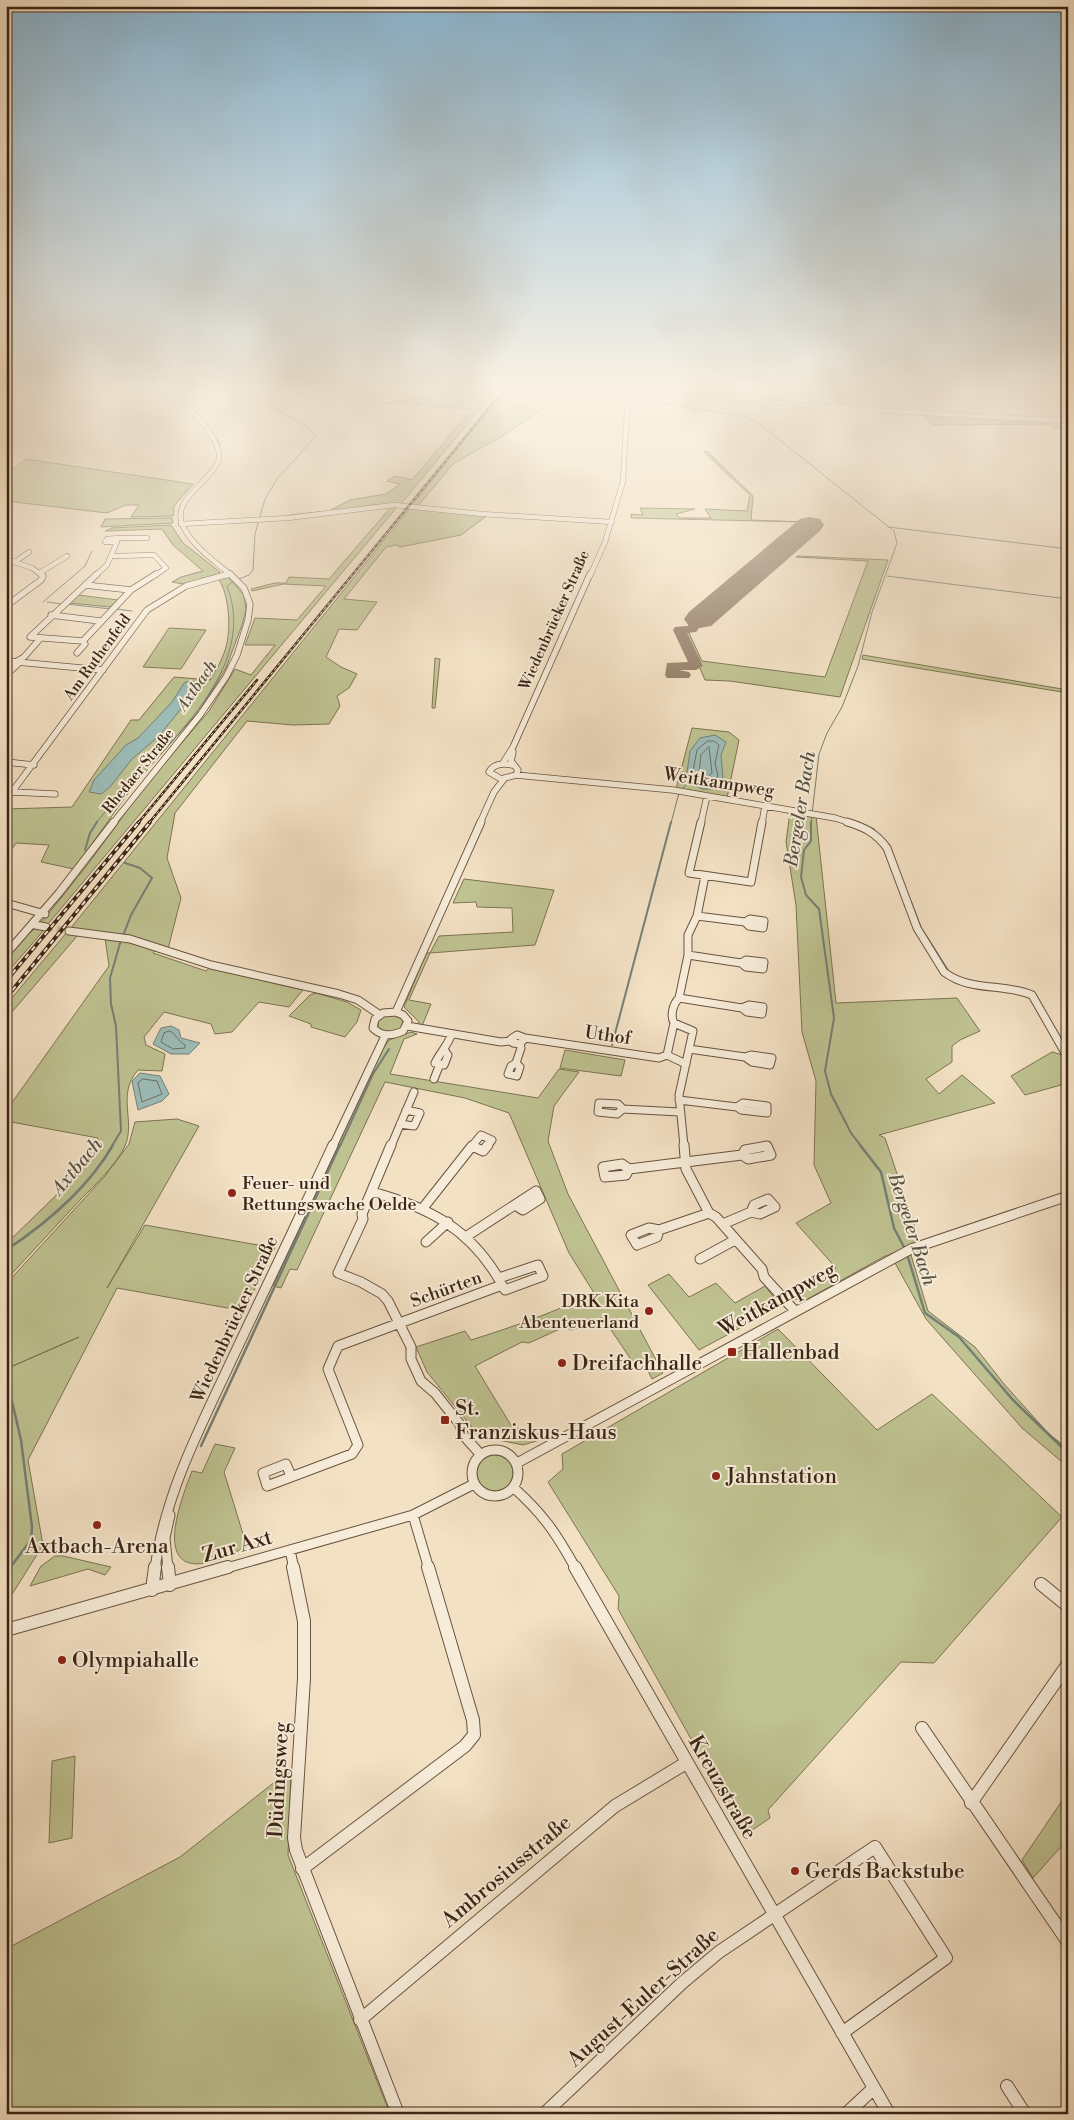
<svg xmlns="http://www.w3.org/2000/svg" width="1074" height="2120" font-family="'Libre Bodoni',serif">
  <rect width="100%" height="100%" fill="#f3e1c4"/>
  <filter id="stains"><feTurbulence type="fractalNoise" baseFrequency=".004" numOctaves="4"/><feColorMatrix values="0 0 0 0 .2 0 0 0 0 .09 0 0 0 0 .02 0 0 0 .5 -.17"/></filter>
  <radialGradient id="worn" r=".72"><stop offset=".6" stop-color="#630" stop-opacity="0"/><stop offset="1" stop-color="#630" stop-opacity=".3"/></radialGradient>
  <path fill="#bfc291" stroke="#7d7352" d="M 491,386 L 499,386 L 400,505 L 372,505 L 343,512 L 287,517 L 290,515 L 329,511 L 350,500 L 386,494 L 400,484 L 387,481 L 395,476 L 412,480 L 472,409 L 385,403 L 487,390 Z
    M 508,386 L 516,386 L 505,399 L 538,412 L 506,434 L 454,463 L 418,506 L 412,505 Z
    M 847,386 L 869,386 L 871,388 L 855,386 L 841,392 L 862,395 L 864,409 L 806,405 Z
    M 923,414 L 1064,422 L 1068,427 L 1054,428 L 1051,424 L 933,425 Z
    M 707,451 L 753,496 L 751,520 L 804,522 L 631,518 L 631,514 L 643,515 L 640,508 L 695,509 L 676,514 L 680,518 L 711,518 L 705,509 L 747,511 L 750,495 L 704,452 Z
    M 26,459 L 193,484 L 174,506 L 173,516 L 131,517 L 139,505 L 126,505 L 107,513 L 6,501 L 6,474 Z
    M 391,507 L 397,507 L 48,924 L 41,923 L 88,864 L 145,786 L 209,711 L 235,669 L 251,675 L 275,645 L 245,645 L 255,618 L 297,620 L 326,586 L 283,584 L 252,591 L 251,589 L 275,583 L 286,583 L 289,577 L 329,579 Z
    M 410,508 L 488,515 L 461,535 L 400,547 L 397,545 L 386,547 L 344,599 L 377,602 L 357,630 L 339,629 L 326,657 L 341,667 L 357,674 L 349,688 L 337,696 L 340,706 L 329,724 L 293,725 L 247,721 L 175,813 L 167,858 L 181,898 L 168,949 L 70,929 Z
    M 172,518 L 173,523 L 101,527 L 105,519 Z
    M 171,525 L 183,543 L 220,572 L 217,575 L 183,584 L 172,582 L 181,577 L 203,571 L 173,545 L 162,529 L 105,531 L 112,528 Z
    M 798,556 L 888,560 L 840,697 L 730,681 L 705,680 L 684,631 L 688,631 L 702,661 L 825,677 L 868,561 L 796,557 Z
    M 228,577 L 244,595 L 246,610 L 242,625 L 226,668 L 200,710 L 134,785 L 74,869 L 41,862 L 49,845 L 16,843 L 10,852 L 6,850 L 6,809 L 72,807 L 131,720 L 139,720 L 174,677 L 210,680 C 215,672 221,662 224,653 C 232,634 230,595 218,578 Z
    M 78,595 L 118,600 L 110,607 L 70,603 Z
    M 169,628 L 206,630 L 181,669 L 143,667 Z
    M 863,655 L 1068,690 L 1068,693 L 862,659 Z
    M 435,658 L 440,659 L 435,708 L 432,708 Z
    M 692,728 L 729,732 L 739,740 L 727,798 L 676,789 Z
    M 790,812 L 816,816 L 836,1003 L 957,998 L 980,1031 L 960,1040 L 952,1046 L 952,1062 L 926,1079 L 939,1094 L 962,1075 L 995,1103 L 879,1135 L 885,1138 L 920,1242 L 883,1257 L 804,1301 L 795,1299 L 789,1293 L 836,1268 L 796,1223 L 831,1203 L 814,1165 L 816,1081 L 802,1032 L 796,905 L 786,842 Z
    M 464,879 L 554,890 L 535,945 L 430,953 L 439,936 L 513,932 L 512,908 L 477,907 L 476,902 L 453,903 Z
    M 34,929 L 44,930 L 6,974 L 6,957 Z
    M 67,932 L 78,935 L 6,1019 L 6,1005 Z
    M 105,938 L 128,941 L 156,950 L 153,953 L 206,971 L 209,968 L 303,990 L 289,1007 L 259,1002 L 232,1032 L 215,1034 L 211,1024 L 164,1012 L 144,1037 L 146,1045 L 165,1054 L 162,1071 L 138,1070 C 116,1095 136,1120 125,1146 C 117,1164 95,1185 81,1199 C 56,1226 31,1253 6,1280 L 6,1244 L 75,1177 L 89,1147 L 98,1138 L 6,1121 L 6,1111 L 109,966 Z
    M 426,953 L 430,953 L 409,1000 L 431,1004 L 422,1026 L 418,1025 L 419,1022 L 404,1007 Z
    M 316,993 L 347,1002 L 361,1010 L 357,1022 L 345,1037 L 311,1027 L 311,1024 L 289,1016 L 310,995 Z
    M 393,1014 L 403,1020 L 402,1029 L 389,1033 L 378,1029 L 378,1020 L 384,1016 Z
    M 411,1032 L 417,1034 L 404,1039 L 390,1074 L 538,1098 L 559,1069 L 579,1072 L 554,1106 L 548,1141 L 568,1194 L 663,1373 L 652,1379 L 643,1361 L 634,1364 L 603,1318 L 572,1330 L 564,1327 L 529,1343 L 522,1342 L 475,1366 L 512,1427 L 543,1436 L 543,1439 L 523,1445 L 479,1436 L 427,1372 L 416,1347 L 465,1331 L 471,1340 C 513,1327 555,1312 594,1293 L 569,1253 L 509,1113 L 465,1098 L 385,1082 L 297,1270 L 290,1269 L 281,1288 L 273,1286 L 380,1053 L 389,1040 Z
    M 565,1050 L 625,1060 L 621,1076 L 560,1068 Z
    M 1052,1052 L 1063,1055 L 1068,1065 L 1068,1083 L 1025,1095 L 1011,1076 Z
    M 177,1119 L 199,1126 L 107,1288 L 145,1225 L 275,1248 L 244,1311 L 117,1288 L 28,1460 L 43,1545 L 6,1604 L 6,1509 L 9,1466 L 6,1448 L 6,1369 L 79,1337 L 8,1368 L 6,1284 L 105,1176 L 129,1144 L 135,1122 Z
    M 911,1255 L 928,1311 L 975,1347 L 1004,1384 L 1048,1433 L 1068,1449 L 1068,1467 L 1022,1428 L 926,1319 L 895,1263 Z
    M 669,1274 L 689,1297 L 716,1283 L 735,1303 L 765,1286 L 781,1306 L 699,1350 L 648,1285 Z
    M 778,1329 L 877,1430 L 932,1394 L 1062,1517 L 934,1663 L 901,1662 L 768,1810 L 770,1818 L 745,1835 L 618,1609 L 619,1596 L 548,1482 L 563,1469 L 562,1454 Z
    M 215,1444 L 235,1448 L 224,1472 L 247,1547 C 234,1552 220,1561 206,1563 C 151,1573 183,1495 192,1471 L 202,1473 Z
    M477 1473a18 18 0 1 1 36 0a18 18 0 1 1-36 0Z
    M 55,1556 L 63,1556 L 111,1567 L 105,1575 L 88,1569 L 30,1586 L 41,1566 Z
    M 75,1756 L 72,1838 L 49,1843 L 52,1761 Z
    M 291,1771 L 288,1855 L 390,2114 L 6,2114 L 6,1949 L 180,1857 L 286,1773 Z
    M 1068,1792 L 1068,1839 L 1033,1878 L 1022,1860 Z"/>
  <path fill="#9cbcb8" stroke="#757f76" d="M 192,680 L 197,684 L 197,689 L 159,736 L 132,759 L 110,787 L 101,794 L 89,792 L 94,780 L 126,745 L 138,738 L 172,702 L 184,683 Z
    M 715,735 L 726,742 L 721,755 L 723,778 L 713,789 L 702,789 L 686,780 L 690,751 L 700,738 Z
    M 171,1026 L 179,1030 L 181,1038 L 200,1043 L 189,1054 L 171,1054 L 153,1044 L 161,1028 Z
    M 140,1073 L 160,1076 L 169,1094 L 162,1101 L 138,1110 L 132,1081 Z"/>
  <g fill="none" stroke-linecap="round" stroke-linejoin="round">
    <path stroke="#6c7066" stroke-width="1" d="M 708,741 L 714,741 L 719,745 L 715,763 L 718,776 L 709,786 L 692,776 L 697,750 Z
      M 709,747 L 712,773 L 707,778 L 699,772 L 701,755 Z
      M 170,1031 C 177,1035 178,1041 185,1045 L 185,1048 L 173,1049 L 161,1042 L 164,1033 Z
      M 143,1079 L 157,1081 L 162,1094 L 142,1102 L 138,1083 Z"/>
    <path stroke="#757f76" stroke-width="1" d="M 522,386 L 566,394 L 625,397
      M 1059,386 L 1068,399
      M 69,389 L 78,386
      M 635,399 L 747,417 L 761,425 L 831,481
      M 723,411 L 739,399
      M 6,416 L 62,394
      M 213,434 L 220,444
      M 888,527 L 1068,549
      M 887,576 L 1068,599
      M 239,579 L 249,575 L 253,570 L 255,534 L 265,499 L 277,479 L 316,436 L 309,428 L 273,407 L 270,402 L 274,395 L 285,386
      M 43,602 L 85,566 L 92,551
      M 47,602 L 62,604
      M 66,604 L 111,609
      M 116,609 L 132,611
      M 840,817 L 861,823
      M 96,823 C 145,760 263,679 227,586 L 234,581
      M 671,823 L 679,793 L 688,782
      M 811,823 L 819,754 L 827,733 L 842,707 L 858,666 L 872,612 L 897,543 L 894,531 L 832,482"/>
    <path stroke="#757f76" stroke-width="2" d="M 811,822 L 811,841 L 804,850 L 801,877 L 806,895 L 819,909 L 834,1018 L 825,1071 L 831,1094 L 851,1133 L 861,1146
      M 857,822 L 873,829 L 888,844
      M 85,850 L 90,833 L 97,822
      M 911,902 L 921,928 L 949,972
      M 123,936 L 131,915 L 152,878 L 140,868 L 125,863
      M 612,1045 L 671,822
      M 112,1146 L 121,1131 L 116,1026 L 111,1004 L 110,978 L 121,940
      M 340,1146 L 373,1074 L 389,1049"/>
    <path stroke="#757f76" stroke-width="2.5" d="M 860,1145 L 881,1172 L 894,1228 L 905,1249
      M 6,1250 C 47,1223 88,1188 113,1145
      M 907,1254 L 925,1313 L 959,1337 L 1013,1400 L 1068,1453
      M 6,1388 L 10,1393 L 21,1440 L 32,1527 L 31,1540 L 9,1569
      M 201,1446 L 340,1145"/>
    <path stroke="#757f76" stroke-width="3" d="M 6,1573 L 10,1567"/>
    <path fill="#97826c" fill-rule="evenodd" d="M 700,615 L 706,619 L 696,632 L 687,633 L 703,666 L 696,670 L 679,670 L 689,672 L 691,675 L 689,678 L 667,678 L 665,675 L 667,663 L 688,662 L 673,630 L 675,627 L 688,626 L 696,616 Z"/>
    <path fill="#97826c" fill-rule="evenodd" d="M 810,517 L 820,519 L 824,525 L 820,531 L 711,626 L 700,628 L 689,626 L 684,619 L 689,612 L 800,519 Z"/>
    <path stroke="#cebba1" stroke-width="7" stroke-dasharray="7 4" stroke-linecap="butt" d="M 46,927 L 69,931"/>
    <defs>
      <path id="minor-far4" d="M 168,386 C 185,405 209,424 218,449 C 229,477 163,495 185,530 C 196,549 216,562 232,576
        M 635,388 L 820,407 L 1067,421
        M 1068,406 L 1060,409 L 1068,423
        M 181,524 L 288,518 L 394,505 L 482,514 L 612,522
        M 118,538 L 117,542 L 105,542 L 107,539 Z
        M 118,538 L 147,538
        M 113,556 L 154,555 L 166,568 L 154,576
        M 6,559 L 32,568 L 43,576
        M 15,562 L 29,552
        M 41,572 L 67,556
        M 95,576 L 107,565 L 117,542
        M 224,576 L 231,574
        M 590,576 L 605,542 L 623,481 L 627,409 L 636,386"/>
      <path id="minor-far3" d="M 85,585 L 131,590
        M 6,606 L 41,580 L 43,576 L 41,574
        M 51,615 L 100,621
        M 83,641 L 30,637 L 97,574
        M 83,641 L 131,590 L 156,574
        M 77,653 L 85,644 L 83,641
        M 6,661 L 103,670
        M 14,663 L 24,657 L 39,640
        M 6,675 L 18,664
        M 6,762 L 34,765
        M 503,763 L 513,747 L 590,574
        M 512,765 C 503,763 494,763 489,772 L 501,779 L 516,775 L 518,770 L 511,761 L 513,752
        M 516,775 L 673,790 L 835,818 L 851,823
        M 13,792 L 55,794
        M 6,800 L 147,610 L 186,586 L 229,574
        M 113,823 L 200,715 L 226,677 L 237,655 L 248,620 L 250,604 L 244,588 L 230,574
        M 480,823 L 494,792 L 504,779
        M 701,823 L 707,796
        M 762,823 L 765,806"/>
      <path id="minor-far2" d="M 701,822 L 689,873 L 751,882 L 762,822
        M 847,822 C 864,827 876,833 887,848 L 917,928 L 944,972 C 970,992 1004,983 1032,995 L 1068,1058
        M 6,903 L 45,914
        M 697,916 L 745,922
        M 750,919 L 764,921 L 763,928 L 749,926 L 745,922 Z
        M 35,925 L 46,927
        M 69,931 L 130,939 L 211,965 L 339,994 L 358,1000 L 380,1015
        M 6,954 L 59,893 L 114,822
        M 688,955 L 741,963
        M 746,960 L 764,962 L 763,969 L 746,967 L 741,963 Z
        M 679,998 L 742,1008
        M 749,1005 L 763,1007 L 762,1014 L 747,1012 L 742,1008 Z
        M 396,1012 L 481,822
        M 396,1012 L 403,1015 L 408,1021 L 403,1031 C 392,1036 382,1037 373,1028 L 375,1019 L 383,1013 Z
        M 674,1023 L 693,1031 L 679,1095 L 684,1146
        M 407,1026 L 501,1042 L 511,1041
        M 517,1035 L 525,1038 L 520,1044 L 513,1043 L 511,1039 Z
        M 525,1038 L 659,1058 L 667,1055 L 686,1064
        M 689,1049 L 745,1057
        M 667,1055 L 674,1023 C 670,1015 673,1004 679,998 L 688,955 L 688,935 L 697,916 L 705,876
        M 751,1055 L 772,1058 L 770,1065 L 752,1062 L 745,1057 Z
        M 516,1063 L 520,1067 L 517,1076 L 508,1074 L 511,1066 Z
        M 516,1063 L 521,1048 L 520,1044
        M 440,1064 L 444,1065 L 448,1055 L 445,1051
        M 434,1079 L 440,1064 L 435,1063 C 441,1051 446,1048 452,1034
        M 679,1100 L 737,1107
        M 599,1103 L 618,1104 L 623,1109 L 617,1114 L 598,1112 Z
        M 743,1103 L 767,1106 L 767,1113 L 741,1110 L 737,1107 Z
        M 623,1109 L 679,1112
        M 400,1124 L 414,1126 L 420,1113 L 406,1110
        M 333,1146 L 385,1036
        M 391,1146 L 414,1092
        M 472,1146 L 481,1135 L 492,1140 L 487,1146
        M 765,1146 L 767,1146"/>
      <path id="minor-far1" d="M 391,1145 L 362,1214 L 363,1219 L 338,1273 L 361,1282 L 382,1294 L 388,1301 L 411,1347 L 411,1359 L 421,1381 L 435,1393 L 459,1423 L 464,1436 L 481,1455
        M 684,1145 L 686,1169 L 709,1213 L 716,1217 L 762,1269 L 764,1277 L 795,1311
        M 472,1146 L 483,1151 L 488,1145
        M 767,1146 L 771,1155 L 748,1159 L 742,1155 L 745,1150 Z
        M 622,1164 L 629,1169 L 626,1175 L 605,1177 L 603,1167 Z
        M 629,1169 L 742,1155
        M 372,1192 C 429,1207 470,1229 500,1281
        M 768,1199 L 775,1207 L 760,1214 L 751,1212 L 754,1205 Z
        M 423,1208 L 472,1146
        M 723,1224 L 751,1212
        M 649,1228 L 659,1230 L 657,1237 L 637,1245 L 631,1235 Z
        M 659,1230 L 709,1213
        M 467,1236 L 536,1191 L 540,1199 L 523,1210 L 515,1205
        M 426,1242 L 448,1222
        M 700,1259 L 735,1240
        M472 1473a23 23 0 1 1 46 0a23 23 0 1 1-46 0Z
        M 517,1463 L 911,1249 L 1068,1196
        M 291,1476 L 286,1464 L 263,1473 L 267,1486 L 352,1454 L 358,1445 L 328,1369 L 338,1346 L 502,1285 L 505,1290 L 543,1276 L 538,1265 L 499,1278
        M 513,1487 C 544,1515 556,1533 576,1569
        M 413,1515 L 429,1569
        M 290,1550 L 294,1569
        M 155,1569 C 165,1493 201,1426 233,1357 C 267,1286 300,1216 333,1145
        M 168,1569 L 165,1538 L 170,1515
        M 223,1569 L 413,1515 L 474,1484"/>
      <path id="minor" d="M 168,1567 L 170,1585
        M 293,1567 L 304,1621 L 304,1678 L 294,1838 L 296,1850 L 398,2114
        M 575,1567 L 889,2114
        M 1041,1584 L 1068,1606
        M 152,1590 L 155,1567
        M 6,1630 L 228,1567
        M 922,1728 L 1068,1942
        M 971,1803 L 1068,1664
        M 302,1869 L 465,1746 L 474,1735 L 473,1720 L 428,1567
        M 360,2020 L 615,1806 L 686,1763
        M 1007,2086 L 1025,2114
        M 544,2114 L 682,1983 L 719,1952 L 875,1847 L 946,1958 L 842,2033
        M 846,2114 L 874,2088"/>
    </defs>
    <use href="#minor-far4" stroke="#695340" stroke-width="5.5"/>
    <use href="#minor-far3" stroke="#695340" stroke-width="7"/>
    <use href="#minor-far2" stroke="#695340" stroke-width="9"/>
    <use href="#minor-far1" stroke="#695340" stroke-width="11"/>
    <use href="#minor" stroke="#695340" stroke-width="14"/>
    <use href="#minor-far4" stroke="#f7ecd9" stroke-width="4.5"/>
    <use href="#minor-far3" stroke="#f7ecd9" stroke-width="5.5"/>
    <use href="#minor-far2" stroke="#f7ecd9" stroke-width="7"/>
    <use href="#minor-far1" stroke="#f7ecd9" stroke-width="9"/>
    <use href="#minor" stroke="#f7ecd9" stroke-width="12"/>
    <defs>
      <path id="rail-far1" d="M 138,823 L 257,680
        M 149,823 L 507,386"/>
      <path id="rail" d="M 6,981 L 139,822
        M 6,998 L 150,822"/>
    </defs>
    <use href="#rail-far1" stroke="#3b2414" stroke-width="2.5"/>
    <use href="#rail" stroke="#3b2414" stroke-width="4"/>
    <use href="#rail-far1" stroke="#f7ecd9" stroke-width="1" stroke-dasharray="3" stroke-linecap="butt"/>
    <use href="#rail" stroke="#f7ecd9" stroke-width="2" stroke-dasharray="5" stroke-linecap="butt"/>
  </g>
  <linearGradient id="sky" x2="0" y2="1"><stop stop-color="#89b7d5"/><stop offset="0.57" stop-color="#faf2e4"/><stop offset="1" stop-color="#faf2e4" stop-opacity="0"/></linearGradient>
  <rect width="1074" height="683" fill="url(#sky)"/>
  <g fill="#8f2418" stroke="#f7ecd9" stroke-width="2">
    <circle cx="232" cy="1193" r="5"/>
    <circle cx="649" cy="1311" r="5"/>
    <rect x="727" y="1347" width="10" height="10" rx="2.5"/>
    <circle cx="562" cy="1363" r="5"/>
    <rect x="440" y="1415" width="10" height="10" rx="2.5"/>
    <circle cx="716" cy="1476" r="5"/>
    <circle cx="97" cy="1525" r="5"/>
    <circle cx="62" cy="1660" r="5"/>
    <circle cx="795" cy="1871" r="5"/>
  </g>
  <g text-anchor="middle" stroke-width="4" stroke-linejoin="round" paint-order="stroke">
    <g font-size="15" fill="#3b2414" stroke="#f7ecd9">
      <text transform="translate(554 620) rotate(-66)" y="5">Wiedenbrücker Straße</text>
      <text transform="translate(97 657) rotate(-54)" y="5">Am Ruthenfeld</text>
      <text transform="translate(138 771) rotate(-51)" y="5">Rhedaer Straße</text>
    </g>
    <g font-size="16" font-style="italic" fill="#585245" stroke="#f7ecd9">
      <text transform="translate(196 685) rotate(-55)" y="6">Axtbach</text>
    </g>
    <g font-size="18" fill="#3b2414" stroke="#f7ecd9">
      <text transform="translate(719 782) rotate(9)" y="6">Weitkampweg</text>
      <text transform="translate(608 1035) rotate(8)" y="6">Uthof</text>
      <text transform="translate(446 1289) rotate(-20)" y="6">Schürten</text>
      <text transform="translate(234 1319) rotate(-65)" y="6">Wiedenbrücker Straße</text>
    </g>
    <g font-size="18" fill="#3b2414" stroke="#f7ecd9" text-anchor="start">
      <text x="242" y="1189">Feuer- und<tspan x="242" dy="21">Rettungswache Oelde</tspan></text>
      <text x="639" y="1307" text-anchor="end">DRK Kita<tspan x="639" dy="21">Abenteuerland</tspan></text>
    </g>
    <g font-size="19" font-style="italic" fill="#585245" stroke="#f7ecd9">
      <text transform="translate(799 809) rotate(-81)" y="7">Bergeler Bach</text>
      <text transform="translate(76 1166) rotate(-50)" y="7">Axtbach</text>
      <text transform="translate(913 1229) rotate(72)" y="7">Bergeler Bach</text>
    </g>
    <g font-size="21" fill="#3b2414" stroke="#f7ecd9">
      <text transform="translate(777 1299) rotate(-29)" y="7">Weitkampweg</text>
      <text transform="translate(237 1546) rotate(-16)" y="7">Zur Axt</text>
      <text transform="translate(278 1780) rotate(-87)" y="7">Düdingsweg</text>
      <text transform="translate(723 1787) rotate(60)" y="7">Kreuzstraße</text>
      <text transform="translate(506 1871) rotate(-40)" y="7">Ambrosiusstraße</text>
      <text transform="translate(643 1997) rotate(-42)" y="7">August-Euler-Straße</text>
    </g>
    <g font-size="21" fill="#3b2414" stroke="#f7ecd9" text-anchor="start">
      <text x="742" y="1359">Hallenbad</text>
      <text x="572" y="1370">Dreifachhalle</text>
      <text x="455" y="1415">St.<tspan x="455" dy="24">Franziskus-Haus</tspan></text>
      <text x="726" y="1483">Jahnstation</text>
      <text x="97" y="1553" text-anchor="middle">Axtbach-Arena</text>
      <text x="72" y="1667">Olympiahalle</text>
      <text x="805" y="1878">Gerds Backstube</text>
    </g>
  </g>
  <rect width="1074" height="2120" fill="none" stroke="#f3e1c4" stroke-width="25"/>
  <rect x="8" y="8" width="1059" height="2105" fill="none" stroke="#3b2414" stroke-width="2.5"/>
  <rect x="12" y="12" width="1049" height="2095" fill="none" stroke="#3b2414"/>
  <rect width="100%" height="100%" filter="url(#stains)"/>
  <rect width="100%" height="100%" fill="url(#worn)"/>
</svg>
